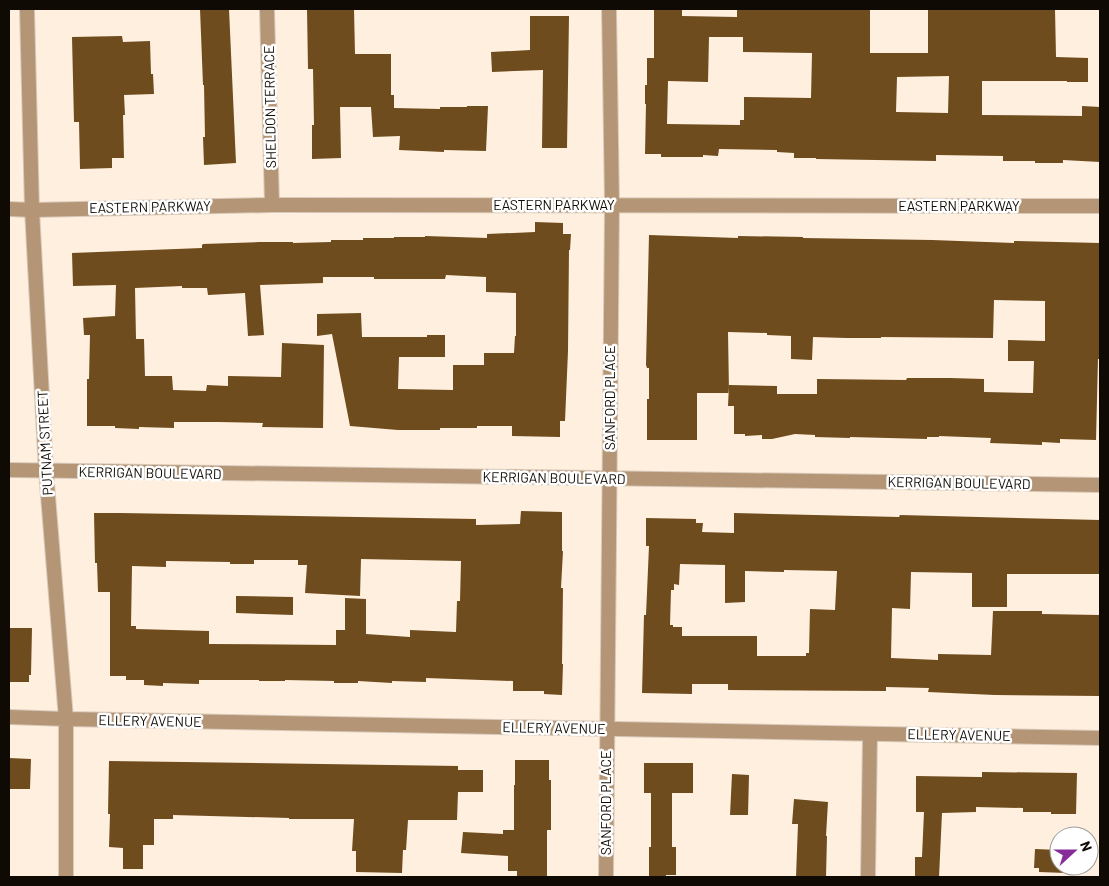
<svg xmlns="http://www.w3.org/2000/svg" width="1109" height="886" font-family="Barlow,sans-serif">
  <rect width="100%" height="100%" fill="#ffefde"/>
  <path fill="#6e4c1e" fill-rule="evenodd" d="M 200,9 L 229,9 L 236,163 L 204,165 L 203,137 L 205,137 L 204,85 L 203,85 Z
    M 307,9 L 354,9 L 355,54 L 391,54 L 391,95 L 394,95 L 394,108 L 440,109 L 440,107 L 467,107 L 467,106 L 488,106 L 486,151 L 444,150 L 444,152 L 399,150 L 400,136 L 373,137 L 371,107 L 340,107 L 341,158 L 312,159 L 312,125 L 314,125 L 313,69 L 308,69 Z
    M 654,9 L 682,9 L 682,16 L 737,17 L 737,9 L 870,9 L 870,53 L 928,53 L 928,9 L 1055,9 L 1056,57 L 1088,58 L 1088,82 L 1067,82 L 1067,81 L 982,81 L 982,115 L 1082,116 L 1082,106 L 1100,107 L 1100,162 L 1063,160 L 1063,163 L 1035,163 L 1035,161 L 1003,161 L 1003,156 L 936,155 L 936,161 L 816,159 L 816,158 L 794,158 L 794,153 L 777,152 L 777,150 L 719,149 L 718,156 L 703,155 L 703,157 L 661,157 L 661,154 L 645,154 L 646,104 L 645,104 L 645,85 L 647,85 L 647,58 L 654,58 ZM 709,37 L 743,37 L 743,52 L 812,53 L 811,98 L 744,97 L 744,120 L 740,120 L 740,125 L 667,124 L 668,81 L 708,82 ZM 949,76 L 948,113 L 896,112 L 897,77 Z
    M 530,16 L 569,16 L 567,148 L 542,148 L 543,70 L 492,72 L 491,52 L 530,50 Z
    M 122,36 L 123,42 L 150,41 L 151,74 L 153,74 L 154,94 L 124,95 L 125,115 L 123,115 L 124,158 L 112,158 L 112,168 L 80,169 L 79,122 L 74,122 L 72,37 Z
    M 535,222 L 563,223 L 563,234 L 571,234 L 570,250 L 569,250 L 568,351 L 565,421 L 560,421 L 560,437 L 512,436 L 512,426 L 477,426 L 477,428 L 440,428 L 440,430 L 398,430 L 350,426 L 332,334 L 317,336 L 317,314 L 361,313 L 362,337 L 427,337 L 427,335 L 445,335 L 445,357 L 399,357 L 398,389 L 453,390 L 453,365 L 484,365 L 484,353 L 514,353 L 515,336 L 516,336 L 516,293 L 486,292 L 486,277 L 446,275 L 445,279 L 374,279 L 374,277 L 323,277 L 323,283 L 260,285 L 264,335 L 248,336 L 245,293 L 208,295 L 207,288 L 182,288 L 182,286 L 135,288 L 136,339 L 144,339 L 145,376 L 172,376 L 173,390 L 206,391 L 207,385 L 228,386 L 228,376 L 281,377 L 282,343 L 324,345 L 323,428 L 262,427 L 263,423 L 219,422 L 174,422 L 174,428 L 139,427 L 139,429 L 115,428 L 115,426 L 87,426 L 87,379 L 89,379 L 90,335 L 84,335 L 83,318 L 115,316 L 116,285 L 73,286 L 72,253 L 202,248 L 202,245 L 203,244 L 260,242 L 293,242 L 293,243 L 331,242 L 331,240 L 363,240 L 363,238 L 394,238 L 394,237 L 425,237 L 425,236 L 487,238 L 487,234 L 535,232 Z
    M 649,235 L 738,238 L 738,236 L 803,237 L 803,238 L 932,240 L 1014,243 L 1014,241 L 1100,243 L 1100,359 L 1098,359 L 1096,440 L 1060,439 L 1060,443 L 1042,442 L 1042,445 L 990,443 L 991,438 L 939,436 L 939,437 L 927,437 L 927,439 L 850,437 L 850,438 L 815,437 L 815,435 L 795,434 L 772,439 L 762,439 L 762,435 L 745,436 L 745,434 L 734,434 L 734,406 L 728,406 L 729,385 L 777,386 L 777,394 L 817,394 L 817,379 L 906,380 L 907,378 L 950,378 L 984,379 L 984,392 L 1033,393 L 1034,361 L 1008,361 L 1008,340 L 1045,341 L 1045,301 L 994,300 L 993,338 L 881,337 L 881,338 L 846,338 L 813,337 L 812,360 L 791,359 L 791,336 L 767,335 L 767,333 L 728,332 L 729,393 L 697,393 L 697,440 L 647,440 L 647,399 L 649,399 L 649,368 L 647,368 L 646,365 Z
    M 521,511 L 562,512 L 562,551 L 563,551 L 561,588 L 563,588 L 562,664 L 563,664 L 562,695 L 544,694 L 544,691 L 513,691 L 513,681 L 426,678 L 426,682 L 392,681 L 392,683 L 358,681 L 358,683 L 334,683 L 334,681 L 285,680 L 285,681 L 259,681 L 259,680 L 199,680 L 199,684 L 163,683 L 163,686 L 144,685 L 144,680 L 126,680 L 126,676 L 110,676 L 110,592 L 98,592 L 97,563 L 95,563 L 94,513 L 120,513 L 476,519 L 476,525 L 520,524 ZM 361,559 L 461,561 L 460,601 L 457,601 L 456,632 L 410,630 L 410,637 L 366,634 L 366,599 L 345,598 L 345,630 L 336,630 L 336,645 L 209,644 L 209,631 L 136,629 L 136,626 L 131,626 L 132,566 L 166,567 L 166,561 L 230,562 L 230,564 L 254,564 L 254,560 L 298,560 L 298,565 L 307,565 L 305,593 L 360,596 Z
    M 734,513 L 899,517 L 900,515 L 1100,520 L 1100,574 L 1007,574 L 1007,607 L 972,607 L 972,573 L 911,572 L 910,609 L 892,608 L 891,658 L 938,660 L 938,654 L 991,655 L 993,611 L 1042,611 L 1042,614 L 1100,615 L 1100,696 L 995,695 L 928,692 L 929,688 L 886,687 L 886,691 L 728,690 L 728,684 L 692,684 L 692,694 L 642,693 L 644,615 L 646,615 L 649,546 L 646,546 L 646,518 L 696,519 L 696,523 L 703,523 L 702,532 L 734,533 ZM 680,564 L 725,565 L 725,603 L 745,602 L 745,571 L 784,572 L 784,570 L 837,571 L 835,610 L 810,609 L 809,653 L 806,653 L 806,656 L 757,656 L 757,636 L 682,636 L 682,627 L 673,627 L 673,625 L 670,625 L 671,590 L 674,590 L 674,584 L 679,585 Z
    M 236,596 L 293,597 L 293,615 L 236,613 Z
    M 9,628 L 32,628 L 31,675 L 29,675 L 29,682 L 10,682 Z
    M 9,758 L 31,759 L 30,789 L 9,789 Z
    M 515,760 L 549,760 L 549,780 L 551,780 L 551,830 L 547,830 L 547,877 L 517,877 L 517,871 L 508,871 L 508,856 L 461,853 L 463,832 L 503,834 L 503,830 L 514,830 L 514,785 L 515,785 Z
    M 109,761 L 458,766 L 458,770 L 483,770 L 483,792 L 458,792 L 457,820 L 408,820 L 406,850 L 403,850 L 402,873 L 356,872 L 356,851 L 352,851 L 354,819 L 289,819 L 289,818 L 173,815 L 173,819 L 154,819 L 154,845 L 143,845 L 143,869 L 123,869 L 123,848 L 109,847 L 110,814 L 108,814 Z
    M 644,763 L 693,763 L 693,793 L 672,793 L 672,847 L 676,847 L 676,875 L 666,875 L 666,877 L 649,877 L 649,847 L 651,847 L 651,793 L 644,793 Z
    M 982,772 L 1077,773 L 1076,814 L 1051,814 L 1051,812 L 1023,812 L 1023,808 L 976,807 L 976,812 L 942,813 L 939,877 L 915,877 L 915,857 L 922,857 L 924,812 L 916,812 L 916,776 L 980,777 L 982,777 Z
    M 732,774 L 749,775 L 748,815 L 730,815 Z
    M 794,799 L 828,802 L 826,836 L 827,836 L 826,877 L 796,877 L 798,824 L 792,824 Z
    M 1035,849 L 1059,850 L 1059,866 L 1066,866 L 1066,873 L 1039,872 L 1039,868 L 1034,868 Z"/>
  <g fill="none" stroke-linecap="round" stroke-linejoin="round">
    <defs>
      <path id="minor" d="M 267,9 L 272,205
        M 9,209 L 32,210 L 46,471 L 66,719 L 66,877
        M 9,717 L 66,719 L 1100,738
        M 606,877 L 612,205 L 609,9
        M 868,877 L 870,734"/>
      <path id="tertiary" d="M 27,9 L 32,210 L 272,205 L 1100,206
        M 9,470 L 1100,485"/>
    </defs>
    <use href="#minor" stroke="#d9cabb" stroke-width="16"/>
    <use href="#tertiary" stroke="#d9cabb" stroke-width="16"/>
    <use href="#minor" stroke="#b49576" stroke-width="14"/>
    <use href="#tertiary" stroke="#b49576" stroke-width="14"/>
  </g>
  <g text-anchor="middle" stroke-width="5" stroke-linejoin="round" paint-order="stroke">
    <g font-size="14" fill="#100a04" stroke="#fff">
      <text transform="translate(270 107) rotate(-91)" y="5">SHELDON TERRACE</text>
      <text x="554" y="210">EASTERN PARKWAY</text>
      <text x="959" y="211">EASTERN PARKWAY</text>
      <text transform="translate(150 207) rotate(-1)" y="5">EASTERN PARKWAY</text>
      <text transform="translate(610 398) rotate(-90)" y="5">SANFORD PLACE</text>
      <text transform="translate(45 443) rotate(-93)" y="5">PUTNAM STREET</text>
      <text transform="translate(150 473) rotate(1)" y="5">KERRIGAN BOULEVARD</text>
      <text transform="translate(554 478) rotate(1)" y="5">KERRIGAN BOULEVARD</text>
      <text transform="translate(959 483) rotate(1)" y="5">KERRIGAN BOULEVARD</text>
      <text transform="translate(150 721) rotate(1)" y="5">ELLERY AVENUE</text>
      <text transform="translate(554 728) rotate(1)" y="5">ELLERY AVENUE</text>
      <text transform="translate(959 735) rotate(1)" y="5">ELLERY AVENUE</text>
      <text transform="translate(606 803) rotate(-90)" y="5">SANFORD PLACE</text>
    </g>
  </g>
  <rect width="1109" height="886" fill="none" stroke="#100a04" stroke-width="20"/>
  <g transform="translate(1074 851) rotate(69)"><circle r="24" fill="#ffffff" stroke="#9f9d9b"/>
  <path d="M0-4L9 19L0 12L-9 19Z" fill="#862d99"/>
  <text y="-8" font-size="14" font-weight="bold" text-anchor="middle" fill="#100a04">N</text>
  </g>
</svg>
